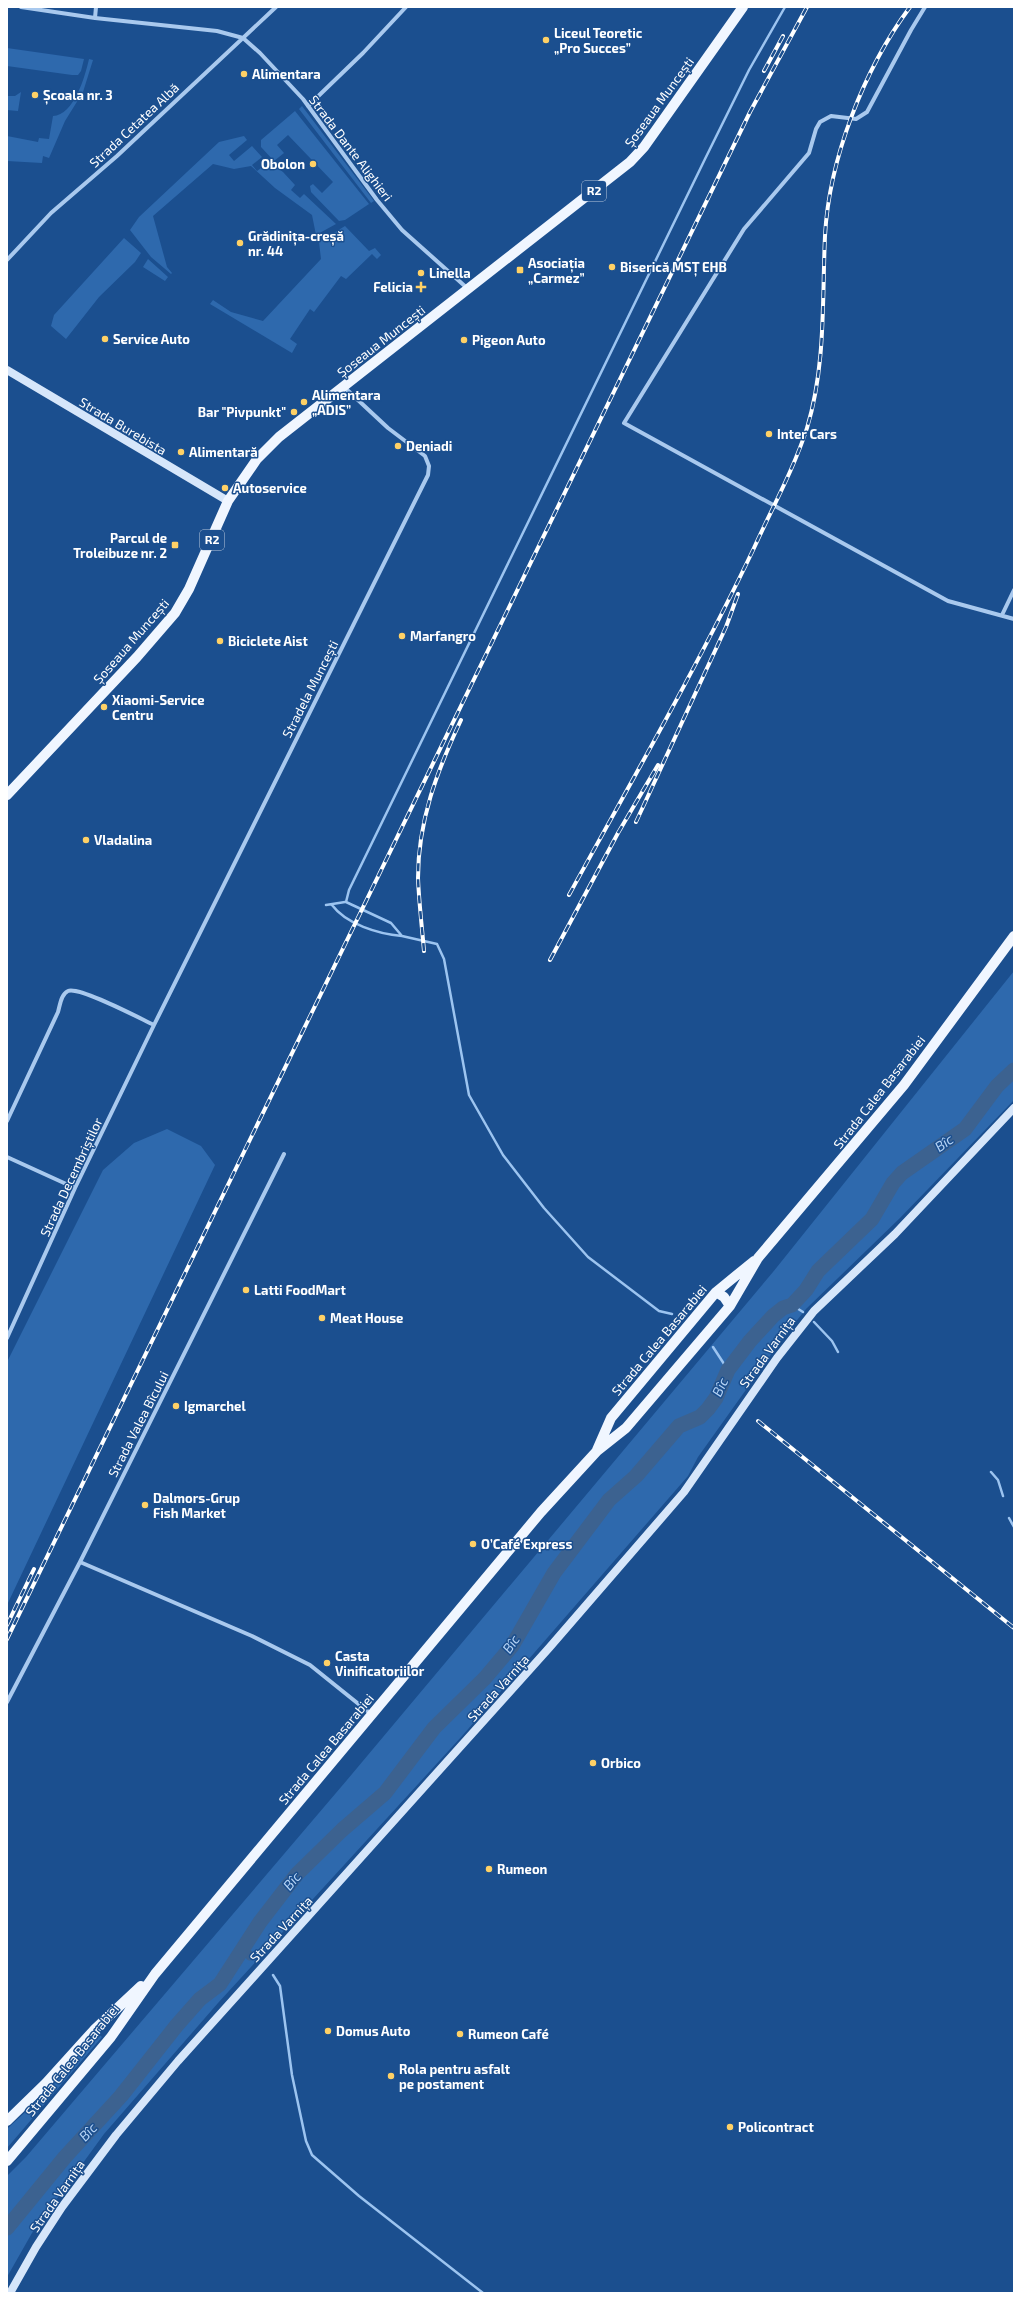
<svg xmlns="http://www.w3.org/2000/svg" width="1021" height="2300" font-family="'Exo 2',sans-serif">
  <rect width="100%" height="100%" fill="#1b4f8f"/>
  <path fill="#2e69ad" d="M 7,48 L 84,59 L 81,71 L 78,75 L 72,75 L 7,66 Z
    M 89,59 L 93,60 L 83,92 L 65,121 L 49,158 L 43,156 L 42,163 L 7,161 L 7,136 L 38,142 L 39,138 L 49,139 L 53,116 C 74,115 85,77 89,59 Z
    M 21,92 L 18,111 L 7,110 L 7,96 L 15,96 Z
    M 302,106 L 374,201 L 371,203 L 299,109 Z
    M 295,111 L 369,204 L 345,220 L 339,221 L 311,192 L 310,186 L 313,184 L 322,193 L 333,182 L 288,135 L 277,145 L 284,153 L 274,161 L 261,147 L 261,140 Z
    M 244,136 L 247,140 L 229,155 L 234,161 L 252,146 L 262,157 L 252,165 L 257,171 L 269,162 L 283,172 L 295,185 L 291,190 L 300,198 L 304,194 L 336,224 L 316,235 L 312,215 L 275,188 L 251,166 L 234,169 L 213,164 L 153,216 L 167,267 L 172,273 L 171,274 L 151,257 L 130,230 L 139,217 L 219,142 Z
    M 345,226 L 369,251 L 375,248 L 381,255 L 377,259 L 372,254 L 346,279 L 341,276 L 314,312 L 310,309 L 290,339 L 297,344 L 292,353 L 210,304 L 213,300 L 231,312 L 263,321 L 321,259 L 319,242 Z
    M 124,238 L 141,253 L 135,262 L 99,297 L 66,339 L 51,326 L 54,315 Z
    M 148,259 L 168,277 L 165,281 L 143,267 Z
    M 1014,971 L 1014,1100 L 900,1218 L 806,1309 L 785,1335 L 698,1457 L 688,1476 L 462,1736 L 218,2003 L 104,2134 L 32,2233 L 7,2277 L 7,2176 L 26,2157 L 347,1780 L 773,1272 Z
    M 167,1129 L 201,1146 L 215,1165 L 7,1605 L 7,1362 L 103,1170 L 134,1143 Z
    M 98,2034 L 102,2037 L 7,2148 L 7,2129 L 46,2093 Z"/>
  <g fill="none" stroke-linecap="round" stroke-linejoin="round">
    <path stroke="#9cc4f0" stroke-width="2.5" d="M 326,905 L 345,902
      M 332,905 C 346,924 378,934 402,936
      M 792,1305 L 803,1312
      M 672,1314 L 659,1311 L 588,1257 L 544,1208 L 503,1155 L 469,1095 L 444,959 L 437,944 L 402,936 L 391,923 L 346,902 L 349,890 L 705,159 L 749,70 L 785,7
      M 814,1322 L 832,1341 L 838,1352
      M 713,1347 L 728,1370
      M 991,1472 L 998,1480 L 1003,1496
      M 1009,1518 L 1014,1527
      M 273,1975 L 280,1986 L 292,2075 L 306,2141 L 312,2155 L 359,2196 L 483,2293"/>
    <path stroke="#3c6290" stroke-width="9" d="M 243,1949 L 250,1956"/>
    <path stroke="#3c6290" stroke-width="15" d="M 7,2228 L 65,2157 L 121,2096 L 177,2025 L 200,1999 L 220,1984 L 260,1922 L 297,1874 L 342,1830 L 385,1793 L 434,1728 L 485,1678 L 512,1646 L 554,1573 L 609,1500 L 636,1476 L 679,1426 L 700,1417 L 708,1409 L 716,1398 L 728,1370 L 750,1341 L 773,1316 L 783,1308 L 792,1305 L 806,1290 L 818,1271 L 872,1219 L 893,1183 L 902,1173 L 965,1129 L 997,1086 L 1014,1070"/>
    <path stroke="#a9c9ee" stroke-width="4" d="M 21,7 L 95,18 L 217,31 L 243,38 L 260,53 L 303,99 L 377,200 L 402,230 L 467,288
      M 925,7 L 911,30 L 867,112 L 856,119 L 831,116 L 820,122 L 816,129 L 809,153 L 744,229 L 624,423 L 948,601 L 1014,619
      M 95,18 L 96,7
      M 308,106 L 363,53 L 406,7
      M 7,260 L 51,213 L 117,156 L 276,7
      M 1002,615 L 1014,590
      M 7,1121 L 58,1012 C 60,1005 61,994 68,991 C 79,986 141,1019 154,1025
      M 7,1157 L 75,1188
      M 7,1338 L 75,1188 L 154,1025 L 428,475 L 429,466 L 425,456 L 388,428 L 344,387
      M 80,1562 L 252,1636 L 310,1665 L 371,1714
      M 7,1702 L 80,1562 L 284,1154"/>
    <path stroke="#d6e6fa" stroke-width="8" d="M 7,370 L 228,501
      M 10,2293 L 36,2247 L 62,2207 L 116,2135 L 178,2061 L 549,1648 L 684,1492 L 777,1358 L 814,1311 L 895,1234 L 1014,1108"/>
    <path stroke="#f0f6ff" stroke-width="10" d="M 7,795 L 137,657 L 175,613 L 189,589 L 228,501 L 257,459 L 279,437 L 630,162 L 644,147 L 743,7
      M 716,1292 L 724,1297 L 730,1306
      M 597,1450 L 611,1418 L 716,1292 L 754,1261
      M 7,2121 L 46,2083 L 94,2030 L 141,1986
      M 7,2161 L 111,2037 L 155,1974 L 541,1512 L 597,1451 L 626,1428 L 730,1306 L 758,1258 L 904,1085 L 1014,936"/>
    <defs>
      <path id="rail" d="M 764,71 L 783,36
        M 636,822 L 726,627 L 738,594
        M 569,895 C 632,780 698,666 754,548 C 772,508 793,471 807,428 C 826,365 822,301 825,236 C 829,159 864,69 910,7
        M 424,951 C 422,927 419,903 418,878 C 418,821 437,771 461,720
        M 550,960 L 618,833 L 658,765
        M 758,1421 L 1014,1628
        M 7,1625 L 34,1569
        M 7,1639 L 750,112 L 807,7"/>
    </defs>
    <use href="#rail" stroke="#fff" stroke-width="4"/>
    <use href="#rail" stroke="#1b4f8f" stroke-width="2.5" stroke-dasharray="8" stroke-linecap="butt"/>
  </g>
  <g fill="#ffd166" stroke="#1b4f8f" stroke-width="1.5">
    <circle cx="546" cy="40" r="4"/>
    <circle cx="244" cy="74" r="4"/>
    <circle cx="35" cy="95" r="4"/>
    <circle cx="313" cy="164" r="4"/>
    <circle cx="240" cy="243" r="4"/>
    <circle cx="612" cy="267" r="4"/>
    <rect x="516" y="266" width="8" height="8" rx="2"/>
    <circle cx="421" cy="273" r="4"/>
    <path d="M419 281h4v4h4v4h-4v4h-4v-4h-4v-4h4z"/>
    <circle cx="105" cy="339" r="4"/>
    <circle cx="464" cy="340" r="4"/>
    <circle cx="304" cy="402" r="4"/>
    <circle cx="294" cy="412" r="4"/>
    <circle cx="769" cy="434" r="4"/>
    <circle cx="398" cy="446" r="4"/>
    <circle cx="181" cy="452" r="4"/>
    <circle cx="225" cy="488" r="4"/>
    <rect x="171" y="541" width="8" height="8" rx="2"/>
    <circle cx="402" cy="636" r="4"/>
    <circle cx="220" cy="641" r="4"/>
    <circle cx="104" cy="707" r="4"/>
    <circle cx="86" cy="840" r="4"/>
    <circle cx="246" cy="1290" r="4"/>
    <circle cx="322" cy="1318" r="4"/>
    <circle cx="176" cy="1406" r="4"/>
    <circle cx="145" cy="1505" r="4"/>
    <circle cx="473" cy="1544" r="4"/>
    <circle cx="327" cy="1663" r="4"/>
    <circle cx="593" cy="1763" r="4"/>
    <circle cx="489" cy="1869" r="4"/>
    <circle cx="328" cy="2031" r="4"/>
    <circle cx="460" cy="2034" r="4"/>
    <circle cx="391" cy="2076" r="4"/>
    <circle cx="730" cy="2127" r="4"/>
  </g>
  <g text-anchor="middle" stroke-width="3" stroke-linejoin="round" paint-order="stroke">
    <g fill="#1b4f8f" stroke="#bbcadd" stroke-width="1">
      <rect x="582" y="181" width="24" height="20" rx="3"/>
      <rect x="200" y="530" width="24" height="20" rx="3"/>
    </g>
    <g font-size="12" font-weight="bold" fill="#fff">
      <text x="594" y="195">R2</text>
      <text x="212" y="544">R2</text>
    </g>
    <g font-size="13" font-weight="bold" fill="#fff" stroke="#1b4f8f" text-anchor="start">
      <text x="554" y="38">Liceul Teoretic<tspan x="554" dy="15">„Pro Succes”</tspan></text>
      <text x="252" y="79">Alimentara</text>
      <text x="43" y="100">Școala nr. 3</text>
      <text x="305" y="169" text-anchor="end">Obolon</text>
      <text x="248" y="241">Grădinița-creșă<tspan x="248" dy="15">nr. 44</tspan></text>
      <text x="528" y="268">Asociația<tspan x="528" dy="15">„Carmez”</tspan></text>
      <text x="620" y="272">Biserică MSȚ EHB</text>
      <text x="429" y="278">Linella</text>
      <text x="413" y="292" text-anchor="end">Felicia</text>
      <text x="113" y="344">Service Auto</text>
      <text x="472" y="345">Pigeon Auto</text>
      <text x="312" y="400">Alimentara<tspan x="312" dy="15">„ADIS”</tspan></text>
      <text x="286" y="417" text-anchor="end">Bar "Pivpunkt"</text>
      <text x="777" y="439">Inter Cars</text>
      <text x="406" y="451">Deniadi</text>
      <text x="189" y="457">Alimentară</text>
      <text x="233" y="493">Autoservice</text>
      <text x="167" y="543" text-anchor="end">Parcul de<tspan x="167" dy="15">Troleibuze nr. 2</tspan></text>
      <text x="410" y="641">Marfangro</text>
      <text x="228" y="646">Biciclete Aist</text>
      <text x="112" y="705">Xiaomi-Service<tspan x="112" dy="15">Centru</tspan></text>
      <text x="94" y="845">Vladalina</text>
      <text x="254" y="1295">Latti FoodMart</text>
      <text x="330" y="1323">Meat House</text>
      <text x="184" y="1411">Igmarchel</text>
      <text x="153" y="1503">Dalmors-Grup<tspan x="153" dy="15">Fish Market</tspan></text>
      <text x="481" y="1549">O’Café Express</text>
      <text x="335" y="1661">Casta<tspan x="335" dy="15">Vinificatoriilor</tspan></text>
      <text x="601" y="1768">Orbico</text>
      <text x="497" y="1874">Rumeon</text>
      <text x="336" y="2036">Domus Auto</text>
      <text x="468" y="2039">Rumeon Café</text>
      <text x="399" y="2074">Rola pentru asfalt<tspan x="399" dy="15">pe postament</tspan></text>
      <text x="738" y="2132">Policontract</text>
    </g>
    <g font-size="13" fill="#fff" stroke="#1b4f8f">
      <text transform="translate(659 102) rotate(-54)" y="5">Șoseaua Muncești</text>
      <text transform="translate(134 125) rotate(-43)" y="5">Strada Cetatea Albă</text>
      <text transform="translate(351 148) rotate(53)" y="5">Strada Dante Alighieri</text>
      <text transform="translate(381 341) rotate(-38)" y="5">Șoseaua Muncești</text>
      <text transform="translate(123 426) rotate(31)" y="5">Strada Burebista</text>
      <text transform="translate(131 641) rotate(-49)" y="5">Șoseaua Muncești</text>
      <text transform="translate(310 689) rotate(-63)" y="5">Stradela Muncești</text>
      <text transform="translate(879 1092) rotate(-52)" y="5">Strada Calea Basarabiei</text>
      <text transform="translate(71 1177) rotate(-65)" y="5">Strada Decembriștilor</text>
      <text transform="translate(659 1340) rotate(-50)" y="5">Strada Calea Basarabiei</text>
      <text transform="translate(767 1352) rotate(-54)" y="5">Strada Varnița</text>
      <text transform="translate(138 1424) rotate(-63)" y="5">Strada Valea Bîcului</text>
      <text transform="translate(498 1688) rotate(-48)" y="5">Strada Varnița</text>
      <text transform="translate(326 1749) rotate(-50)" y="5">Strada Calea Basarabiei</text>
      <text transform="translate(281 1929) rotate(-47)" y="5">Strada Varnița</text>
      <text transform="translate(72 2060) rotate(-51)" y="5">Strada Calea Basarabiei</text>
      <text transform="translate(57 2196) rotate(-55)" y="5">Strada Varnița</text>
    </g>
    <g font-size="14" font-style="italic" fill="#b5d3f5" stroke="#1b4f8f">
      <text transform="translate(944 1143) rotate(-35)" y="5">Bîc</text>
      <text transform="translate(720 1387) rotate(-65)" y="5">Bîc</text>
      <text transform="translate(511 1644) rotate(-55)" y="5">Bîc</text>
      <text transform="translate(292 1881) rotate(-50)" y="5">Bîc</text>
      <text transform="translate(88 2132) rotate(-47)" y="5">Bîc</text>
    </g>
  </g>
  <rect width="1021" height="2300" fill="none" stroke="#ffffff" stroke-width="16"/>
</svg>
